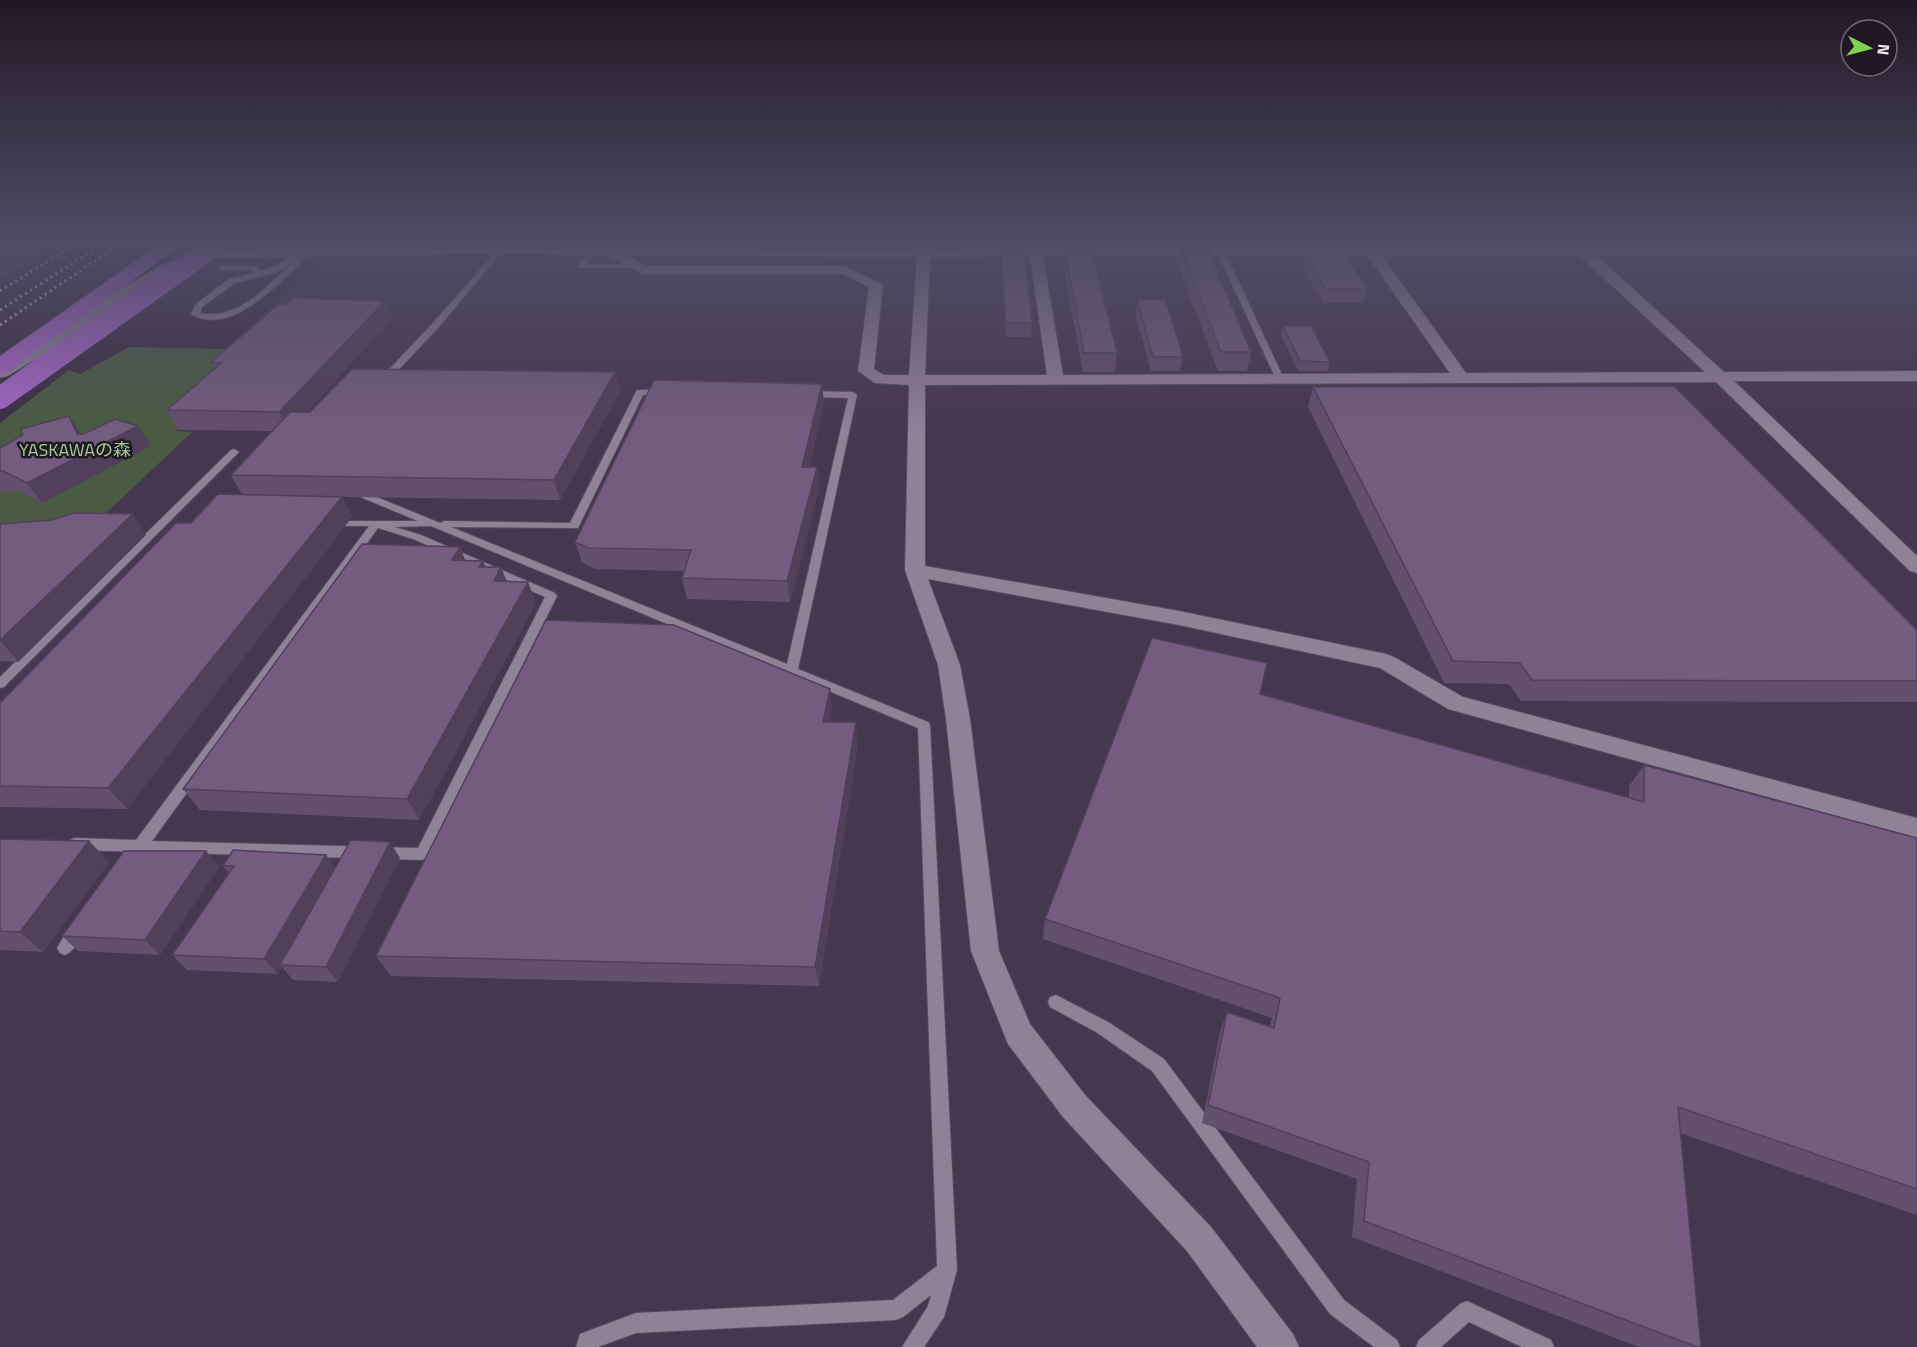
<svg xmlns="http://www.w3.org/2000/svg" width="1917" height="1347" font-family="'Titillium Web','Noto Sans JP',sans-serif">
  <rect width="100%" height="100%" fill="#3b2e43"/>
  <path fill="#463750" d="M 249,242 L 1917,242 L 1917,1347 L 0,1347 L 0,423 L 69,370 L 80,374 L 129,347 L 224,349 L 341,246 L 244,247 Z"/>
  <path fill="#4b5b43" d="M 129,347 L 224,349 L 223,360 L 229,383 L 176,431 L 192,432 L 88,530 L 0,544 L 0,423 L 69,370 L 80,374 Z"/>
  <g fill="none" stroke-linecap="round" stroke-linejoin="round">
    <defs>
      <path id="lane" d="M 293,242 L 468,242 L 465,244 L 296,245 Z
        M 1002,242 L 1008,242 L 1008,253 L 1002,252 Z
        M 1140,242 L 1147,242 L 1149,253 L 1145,253 Z
        M 1242,242 L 1249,242 L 1252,253 L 1248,253 Z
        M 499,248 L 504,249 L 439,327 L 387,382 L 381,382 L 381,378 L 433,323 Z
        M 304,250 L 308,252 C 304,263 294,269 286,277 C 263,298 224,334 191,314 L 196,304 L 229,279 L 255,273 L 253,270 L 223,270 L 219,268 L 220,266 L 255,266 L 261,271 C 277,267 289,256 304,250 ZM 298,258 C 272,281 239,322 200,313 L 202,307 L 235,283 L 278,272 Z
        M 590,250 L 594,252 L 587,264 L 635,264 L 639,266 L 635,268 L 579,268 L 578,266 L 588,251 Z
        M 1221,250 L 1225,252 L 1284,379 L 1283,381 L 1276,379 L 1217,252 Z
        M 664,389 L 667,390 L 667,394 L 643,395 L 578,528 L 451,527 L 787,664 L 848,398 L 807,397 L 803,394 L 807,391 L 853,392 L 857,395 L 798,669 L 928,722 L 930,725 L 957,1270 L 944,1317 L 924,1347 L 902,1347 L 928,1306 L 931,1295 L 903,1317 L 896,1320 L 636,1333 L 598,1347 L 576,1347 L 580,1334 L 636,1313 L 893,1300 L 937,1266 L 918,728 L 431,526 L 395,527 L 421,535 L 555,593 L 557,596 L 427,858 L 422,860 L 75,850 L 70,848 L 68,844 L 70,840 L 75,838 L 136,840 L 369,526 L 333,526 L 328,523 L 329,521 L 418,521 L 351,493 L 351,489 L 357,489 L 440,523 L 444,521 L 570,523 L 637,390 ZM 378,528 L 413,539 L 545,597 L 418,848 L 152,841 Z
        M 234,449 L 239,452 L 4,687 L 0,688 L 0,677 L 231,450 Z
        M 79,922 L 84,924 L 87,929 C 82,938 74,951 65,955 L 60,953 L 57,948 C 62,939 70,926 79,922 Z
        M 1056,995 L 1108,1022 L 1164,1059 L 1344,1300 L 1397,1340 L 1400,1347 L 1374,1347 L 1330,1314 L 1152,1071 L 1096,1032 L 1050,1007 L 1048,1002 L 1050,997 Z
        M 1467,1301 L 1551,1340 L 1554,1347 L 1522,1347 L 1469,1322 L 1441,1347 L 1416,1347 L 1419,1340 L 1460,1304 Z"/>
      <path id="street" d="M 918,242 L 930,242 L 930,249 L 1363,248 L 1359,242 L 1372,242 L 1376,248 L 1574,248 L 1580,244 L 1587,248 L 1917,247 L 1917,255 L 1596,255 L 1724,372 L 1917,371 L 1917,381 L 1734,381 L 1917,556 L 1917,573 L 1910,571 L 1716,382 L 925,385 L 925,566 L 1179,611 L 1386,654 L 1394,657 L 1463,697 L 1917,818 L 1917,838 L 1448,709 L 1380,668 L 1179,625 L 928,579 L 960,665 L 970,719 L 999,951 L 1030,1024 L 1085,1095 L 1211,1227 L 1293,1334 L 1299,1347 L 1257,1347 L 1187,1251 L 1063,1117 L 1008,1044 L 1004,1034 L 971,951 L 946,719 L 938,665 L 905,570 L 909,385 L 875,383 L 858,371 L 869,287 L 843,274 L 643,274 L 606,255 L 501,253 L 194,258 L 187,254 L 194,250 L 501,245 L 730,249 L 917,249 ZM 625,255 L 917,257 L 909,375 L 884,375 L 874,369 L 883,285 L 845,266 L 646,266 ZM 1030,256 L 1047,375 L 925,375 L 930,257 ZM 1043,256 L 1368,256 L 1450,373 L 1063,375 ZM 1382,256 L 1580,256 L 1705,372 L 1466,373 Z"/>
      <path id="secondary" d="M 170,262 L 177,264 L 179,268 L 177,272 L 8,376 L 0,378 L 0,362 L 163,264 Z"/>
      <path id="highway" d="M 163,242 L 185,242 L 8,372 L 0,374 L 0,356 Z"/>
    </defs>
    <use href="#lane" stroke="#584d5e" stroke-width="2"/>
    <use href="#street" stroke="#584d5e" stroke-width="2"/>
    <use href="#secondary" stroke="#584d5e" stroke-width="1"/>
    <use href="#highway" stroke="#584d5e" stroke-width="1"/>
    <use href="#lane" fill="#8f8198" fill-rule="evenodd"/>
    <use href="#street" fill="#8f8198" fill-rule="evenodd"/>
    <use href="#secondary" fill="#8f8198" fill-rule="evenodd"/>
    <use href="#highway" fill="#a566c6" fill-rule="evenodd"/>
    <path stroke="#c6bccb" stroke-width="3" stroke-dasharray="2 4" stroke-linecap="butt" d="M 0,291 L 79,242
      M 0,310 L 106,242
      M 0,325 L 123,242"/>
    <defs>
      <path id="highway-bridge" d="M 0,398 L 219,242"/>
    </defs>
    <use href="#highway-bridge" stroke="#584d5e" stroke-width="22" stroke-linecap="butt"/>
    <use href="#highway-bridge" stroke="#a566c6" stroke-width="22"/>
  </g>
  <path fill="#634f6e" d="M 1064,245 L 1117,353 L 1115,372 L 1083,372 L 1063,263 Z
    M 1180,246 L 1251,352 L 1247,371 L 1218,371 L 1177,263 Z
    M 1001,254 L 1032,323 L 1031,337 L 1006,337 L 1001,267 Z
    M 1305,255 L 1367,289 L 1363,303 L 1323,303 L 1302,268 Z
    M 1137,300 L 1183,357 L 1180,371 L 1151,371 L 1135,314 Z
    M 392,319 L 307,412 L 615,372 L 620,391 L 560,500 L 342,497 L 352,517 L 127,809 L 0,807 L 0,703 L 191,523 L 242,495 L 231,475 L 272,431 L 178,430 L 167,410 L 215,369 L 211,362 Z
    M 1283,326 L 1330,362 L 1327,371 L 1298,371 L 1281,335 Z
    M 822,384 L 824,403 L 809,467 L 817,467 L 819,487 L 790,602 L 687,599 L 682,578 L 684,571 L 595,569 L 582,562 L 575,542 Z
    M 1313,387 L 1917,630 L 1917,702 L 1521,701 L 1509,684 L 1444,683 L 1308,407 Z
    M 138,426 L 151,446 L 42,503 L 18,491 L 0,492 L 0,448 L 81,434 Z
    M 0,524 L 146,535 L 18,662 L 0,661 Z
    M 460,547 L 465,560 L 483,561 L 486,567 L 501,567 L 507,582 L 536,603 L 419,820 L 200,810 L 183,789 Z
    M 1260,694 L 1629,798 L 1629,786 L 1644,765 L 1917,838 L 1917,1215 L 1680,1133 L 1701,1347 L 1639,1347 L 1352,1237 L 1357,1179 L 1202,1123 L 1220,1032 L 1227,1012 L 1270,1027 L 1272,1018 L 1043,939 L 1045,919 Z
    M 832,710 L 830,722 L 858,744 L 819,986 L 391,976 L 376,956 Z
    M 0,839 L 89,841 L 109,862 L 43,952 L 0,950 Z
    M 206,851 L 219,867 L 160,955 L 78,951 L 62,936 Z
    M 326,855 L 335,868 L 400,858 L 338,982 L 293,980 L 282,967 L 278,974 L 187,970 L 172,955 L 229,873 L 223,866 Z"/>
  <path fill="#50405a" d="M 25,242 L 65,242 L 0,280 L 0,256 Z
    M 385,301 L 392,319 L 289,431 L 279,412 Z
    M 615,372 L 620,391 L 560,500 L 554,480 Z
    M 822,384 L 824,403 L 804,487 L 802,467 Z
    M 69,416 L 82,435 L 138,426 L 151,446 L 42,503 L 27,483 Z
    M 817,467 L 819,487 L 790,602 L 787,581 Z
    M 342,497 L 352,517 L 127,809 L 108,788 Z
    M 133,514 L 146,535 L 18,662 L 0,640 Z
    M 460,547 L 468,568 L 452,560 Z
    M 483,561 L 491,582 L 479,567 Z
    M 501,567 L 509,588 L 494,581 Z
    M 528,582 L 536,603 L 419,820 L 407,799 Z
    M 830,689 L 832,710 L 826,743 L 823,722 Z
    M 856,722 L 858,744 L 819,986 L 815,967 Z
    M 89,841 L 109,862 L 43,952 L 20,932 Z
    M 390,842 L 400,858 L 338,982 L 326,967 Z
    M 206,851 L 219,867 L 160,955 L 145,940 Z
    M 326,855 L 337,871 L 280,965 L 282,967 L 278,974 L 264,959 Z"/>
  <path fill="#735c80" stroke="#50405a" stroke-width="1.5" d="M 0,242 L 25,242 L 0,256 Z
    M 1064,245 L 1091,246 L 1117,353 L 1084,353 Z
    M 1206,245 L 1251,352 L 1221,352 L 1180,246 Z
    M 1001,254 L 1025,254 L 1032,323 L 1006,323 Z
    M 1305,255 L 1345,255 L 1367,289 L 1326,289 Z
    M 294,298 L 385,301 L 279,412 L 167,410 L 221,363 L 211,362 L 279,304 L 287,304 Z
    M 1137,300 L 1166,300 L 1183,357 L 1153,357 Z
    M 1283,326 L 1311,326 L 1330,362 L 1300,361 Z
    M 352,369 L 615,372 L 554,480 L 231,475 L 290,412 L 310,412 Z
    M 654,380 L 822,384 L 802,467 L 817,467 L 787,581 L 682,578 L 691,550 L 588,548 L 575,542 Z
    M 1674,386 L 1917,630 L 1917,681 L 1532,680 L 1520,663 L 1453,661 L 1313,387 Z
    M 69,416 L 77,434 L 84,434 L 115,419 L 138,426 L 27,483 L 3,471 L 0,471 L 0,448 L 23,435 L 21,429 Z
    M 218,494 L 342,497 L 108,788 L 0,786 L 0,703 L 176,523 L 191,523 Z
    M 74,513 L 133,514 L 0,640 L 0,524 L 52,520 Z
    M 362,544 L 460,547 L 452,560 L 483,561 L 479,567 L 501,567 L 494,581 L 528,582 L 407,799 L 183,789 Z
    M 546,620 L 674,625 L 830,689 L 823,722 L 856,722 L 815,967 L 376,956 Z
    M 1152,638 L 1267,663 L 1260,694 L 1644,802 L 1644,765 L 1917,838 L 1917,1189 L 1678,1107 L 1701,1347 L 1697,1347 L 1364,1221 L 1369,1162 L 1208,1105 L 1227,1012 L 1274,1028 L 1280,998 L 1045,919 Z
    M 0,839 L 89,841 L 20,932 L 0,931 Z
    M 351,840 L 390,842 L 326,967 L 280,965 Z
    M 233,850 L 326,855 L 264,959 L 172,955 L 234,866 L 223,866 Z
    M 124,851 L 206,851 L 145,940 L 62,936 Z"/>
  <linearGradient id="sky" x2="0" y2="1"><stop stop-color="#201925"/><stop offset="0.56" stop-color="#4f4c66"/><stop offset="1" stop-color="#4f4c66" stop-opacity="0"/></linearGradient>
  <rect width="1917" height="431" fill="url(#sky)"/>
  <g text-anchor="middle" stroke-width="5" stroke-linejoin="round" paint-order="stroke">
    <g font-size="18" fill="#a5cd91" stroke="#1f1923">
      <text x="75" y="456">YASKAWAの森</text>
    </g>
  </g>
  <g transform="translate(1869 48) rotate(96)"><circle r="28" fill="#1f1923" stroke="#736c77" stroke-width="1.5"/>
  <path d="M0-4.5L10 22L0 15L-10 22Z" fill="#81d050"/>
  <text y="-9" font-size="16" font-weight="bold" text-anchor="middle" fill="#f0e8f5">N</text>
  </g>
</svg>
